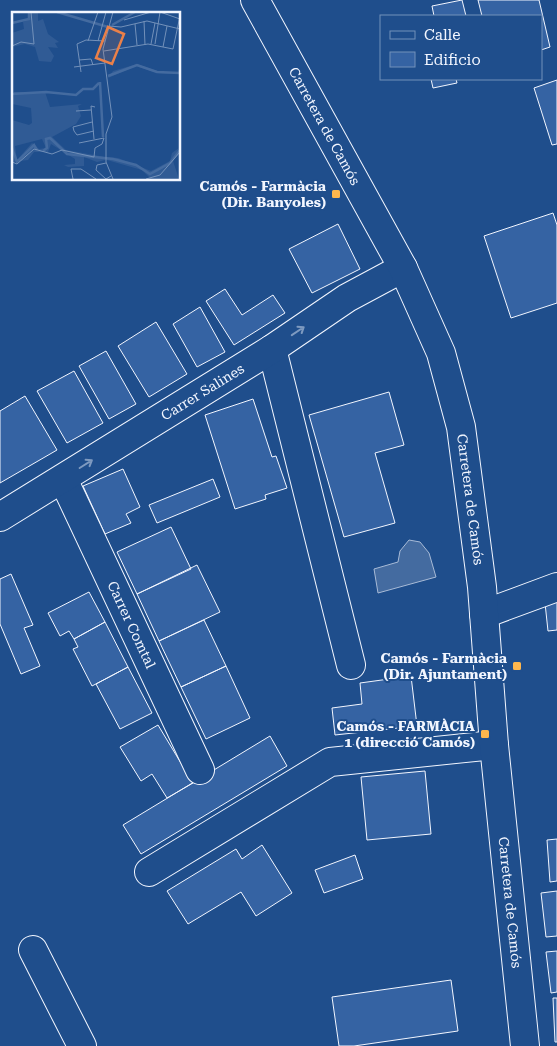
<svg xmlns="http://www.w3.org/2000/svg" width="557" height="1046" font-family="'Roboto Serif',serif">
  <rect width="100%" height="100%" fill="#1f4e8c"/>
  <path fill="#446ba0" stroke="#a8bbd7" d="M 409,540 L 420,542 L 429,553 L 436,577 L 378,593 L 374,569 L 398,562 L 400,551 Z"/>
  <path fill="#3563a3" stroke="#f2f6ff" d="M 462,0 L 466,16 L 434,16 L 432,6 Z
    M 478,0 L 539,0 L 550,47 L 541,50 L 541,16 L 482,16 Z
    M 431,79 L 456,79 L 457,83 L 433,88 Z
    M 557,80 L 557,144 L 552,145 L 534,88 Z
    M 553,213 L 557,225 L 557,303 L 511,318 L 484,236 Z
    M 338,224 L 360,269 L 312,293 L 289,249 Z
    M 225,289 L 242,315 L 273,295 L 285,313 L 234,345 L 206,301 Z
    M 200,307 L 225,352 L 197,367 L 173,324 Z
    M 156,322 L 187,374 L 149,397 L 118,346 Z
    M 106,351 L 136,404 L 109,419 L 79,366 Z
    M 74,371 L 103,423 L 67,443 L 37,391 Z
    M 389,392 L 404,445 L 375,453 L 395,523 L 344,537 L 309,415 Z
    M 25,396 L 57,450 L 0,483 L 0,411 Z
    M 253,399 L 272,457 L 276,456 L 287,488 L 265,495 L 266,499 L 235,509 L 205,415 Z
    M 123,469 L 140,507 L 126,514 L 131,523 L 105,534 L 83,486 Z
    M 213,479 L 220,497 L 157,523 L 149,505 Z
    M 171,527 L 191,569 L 137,594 L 117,552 Z
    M 197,565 L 220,612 L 159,641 L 137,594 Z
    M 11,574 L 33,625 L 24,628 L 40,666 L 21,674 L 0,624 L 0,579 Z
    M 89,592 L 105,622 L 74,639 L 69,631 L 60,636 L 48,613 Z
    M 557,602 L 557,630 L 548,631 L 545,603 Z
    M 204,620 L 226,666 L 181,687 L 159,641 Z
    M 105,622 L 128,667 L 92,686 L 73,649 L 78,647 L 74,639 Z
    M 226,666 L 250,718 L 206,739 L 181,687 Z
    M 128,667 L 152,713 L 120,729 L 96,684 Z
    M 411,676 L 417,726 L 335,735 L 332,708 L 362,704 L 360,683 Z
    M 158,725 L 193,783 L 167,798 L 152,774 L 141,781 L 120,747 Z
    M 270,736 L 287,766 L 141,854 L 123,825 Z
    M 425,771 L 431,834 L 367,840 L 361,777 Z
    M 557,839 L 557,881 L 550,882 L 547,840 Z
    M 262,845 L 292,893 L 256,916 L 241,892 L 188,924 L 167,891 L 236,849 L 242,859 Z
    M 355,855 L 363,879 L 324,893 L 315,870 Z
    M 557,891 L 557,936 L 546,937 L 541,893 Z
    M 557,951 L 557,992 L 551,993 L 546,952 Z
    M 451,980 L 458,1031 L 354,1046 L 339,1046 L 332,997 Z
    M 553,998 L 557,998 L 557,1042 L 555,1042 Z"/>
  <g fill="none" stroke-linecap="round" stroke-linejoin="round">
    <defs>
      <g id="street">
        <path d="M 272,349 L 351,665"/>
        <path id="s1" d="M 63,479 L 200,770"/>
        <path id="s2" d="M 0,517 L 272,349 L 347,298 L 403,268"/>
        <path d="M 484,614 L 557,587"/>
        <path d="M 149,872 L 330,762 L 494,745"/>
        <path d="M 33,950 L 82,1046"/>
      </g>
      <g id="secondary">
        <path id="s3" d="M 255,0 L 403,268 L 441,353 L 461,427 L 482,587 L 494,745 L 525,1046"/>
      </g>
    </defs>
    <use href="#street" stroke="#f2f6ff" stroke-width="30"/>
    <use href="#secondary" stroke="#f2f6ff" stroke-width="30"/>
    <use href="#street" stroke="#1f4e8c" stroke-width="28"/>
    <use href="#secondary" stroke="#1f4e8c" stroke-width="28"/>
  </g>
  <defs><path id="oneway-shaft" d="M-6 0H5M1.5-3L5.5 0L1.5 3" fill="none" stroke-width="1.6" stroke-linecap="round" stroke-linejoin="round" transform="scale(1.25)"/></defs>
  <g stroke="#7e9ac0">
    <use href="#oneway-shaft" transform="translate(298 331) rotate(-34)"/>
    <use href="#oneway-shaft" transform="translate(86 464) rotate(-32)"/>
  </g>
  <g fill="#ffb74d" stroke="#1f4e8c" stroke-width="2">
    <rect x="331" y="189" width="10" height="10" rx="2.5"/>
    <rect x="512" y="661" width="10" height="10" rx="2.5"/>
    <rect x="480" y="729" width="10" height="10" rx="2.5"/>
  </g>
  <g text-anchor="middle" stroke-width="4" stroke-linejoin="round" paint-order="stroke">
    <g font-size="14" fill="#f2f6ff" stroke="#1f4e8c">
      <text dy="5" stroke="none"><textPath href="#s3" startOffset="144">Carretera de Camós</textPath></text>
      <text dy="5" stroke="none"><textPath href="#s2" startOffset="238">Carrer Salines</textPath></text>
      <text dy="5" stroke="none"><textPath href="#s3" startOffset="549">Carretera de Camós</textPath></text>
      <text dy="5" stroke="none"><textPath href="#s1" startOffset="161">Carrer Comtal</textPath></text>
      <text dy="5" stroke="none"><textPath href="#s3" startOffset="954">Carretera de Camós</textPath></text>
    </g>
    <g font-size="14" font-weight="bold" fill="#f2f6ff" stroke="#1f4e8c" text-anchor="end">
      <text x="326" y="191">Camós - Farmàcia<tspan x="326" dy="16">(Dir. Banyoles)</tspan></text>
      <text x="507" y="663">Camós - Farmàcia<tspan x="507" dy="16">(Dir. Ajuntament)</tspan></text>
      <text x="475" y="731">Camós - FARMÀCIA<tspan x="475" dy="16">1 (direcció Camós)</tspan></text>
    </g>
  </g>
  <g transform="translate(12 12)">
    <rect width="168" height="168" fill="#1f4e8c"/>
    <path d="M 17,0 L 26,0 L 26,9 L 31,7 L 36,22 L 47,30 L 43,31 L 46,36 L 36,35 L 42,44 L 39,50 L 27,49 L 23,35 L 13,32 L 0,35 L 0,21 L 12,17 L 11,10 L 18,7 ZM 125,52 L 148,60 L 166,60 L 167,57 L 167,62 L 145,61 L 124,54 L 96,66 L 101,59 ZM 2,80 L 33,80 L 38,95 L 70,92 L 66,94 L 69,104 L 64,112 L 40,125 L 54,138 L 93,145 L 93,148 L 85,150 L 72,145 L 72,154 L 56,155 L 52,153 L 63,152 L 63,147 L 39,132 L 36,140 L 22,140 L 16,148 L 1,150 L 0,108 L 17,113 L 20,111 L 19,96 L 0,92 ZM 30,127 L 34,136 L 27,137 L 20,131 L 5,148 L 3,134 ZM 167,136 L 161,149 L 167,167 L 133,167 L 138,166 L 130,158 L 95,148 L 95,145 L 106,146 L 139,159 L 158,149 L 160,141 Z" fill="#305b95" fill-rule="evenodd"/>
    <path fill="none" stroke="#446ba0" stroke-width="2.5" d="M 45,0 L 96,15M 0,11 L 17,7 L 17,0M 100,13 L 123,0M 96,64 L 125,53 L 145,60 L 168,61M 88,70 L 91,125M 0,82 L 34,80 L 64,83 L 71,77 L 81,77 L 87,71M 0,136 L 5,150 L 22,133 L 25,138M 31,139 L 35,136 L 34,127 L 38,126 L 55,142 L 101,147 L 124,153 L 138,162 L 158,151 L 168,138"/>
    <path fill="none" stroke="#7391ba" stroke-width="1" d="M 101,0 L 91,37 L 100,105 L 94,122 L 94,150 L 101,167M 148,0 L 168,7M 112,8 L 139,0M 132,9 L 133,33M 123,12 L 125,33M 97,14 L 109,15 L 135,9 L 168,17M 76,29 L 86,0M 86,29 L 94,0M 139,32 L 143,11M 143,32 L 148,0M 0,34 L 9,30 L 22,32 L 19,0M 151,35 L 155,14M 92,39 L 136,32 L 161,37 L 168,4M 67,48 L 79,47 L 81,53M 62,55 L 93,51M 69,60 L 65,32 L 74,28 L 93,29M 64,99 L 79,98M 80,110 L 61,115 L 62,119 L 65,123 L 82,119M 82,127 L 79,94 L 83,95M 67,131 L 92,126M 0,150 L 5,152 L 22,137 L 40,142 L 50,138 L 82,145 L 83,136 L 90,132 L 92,126M 94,151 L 85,153 L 84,158 L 94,167 L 99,164M 61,167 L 59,157 L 69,157 L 84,167M 134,167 L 148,163 L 168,140"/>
    <path fill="#ea8049" fill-opacity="0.15" stroke="#ea8049" stroke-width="2.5" d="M 96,15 L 112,22 L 100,52 L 84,46 Z"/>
    <rect width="168" height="168" fill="none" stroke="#f2f6ff" stroke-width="2.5"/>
  </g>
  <rect x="380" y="15" width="162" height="65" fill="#1f4e8c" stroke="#7391ba"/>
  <rect x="390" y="31" width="25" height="8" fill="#1f4e8c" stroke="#7391ba"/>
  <text x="424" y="40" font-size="15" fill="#f2f6ff">Calle</text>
  <rect x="390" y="52" width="25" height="15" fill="#3563a3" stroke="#7391ba"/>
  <text x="424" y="65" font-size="15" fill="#f2f6ff">Edificio</text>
</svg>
